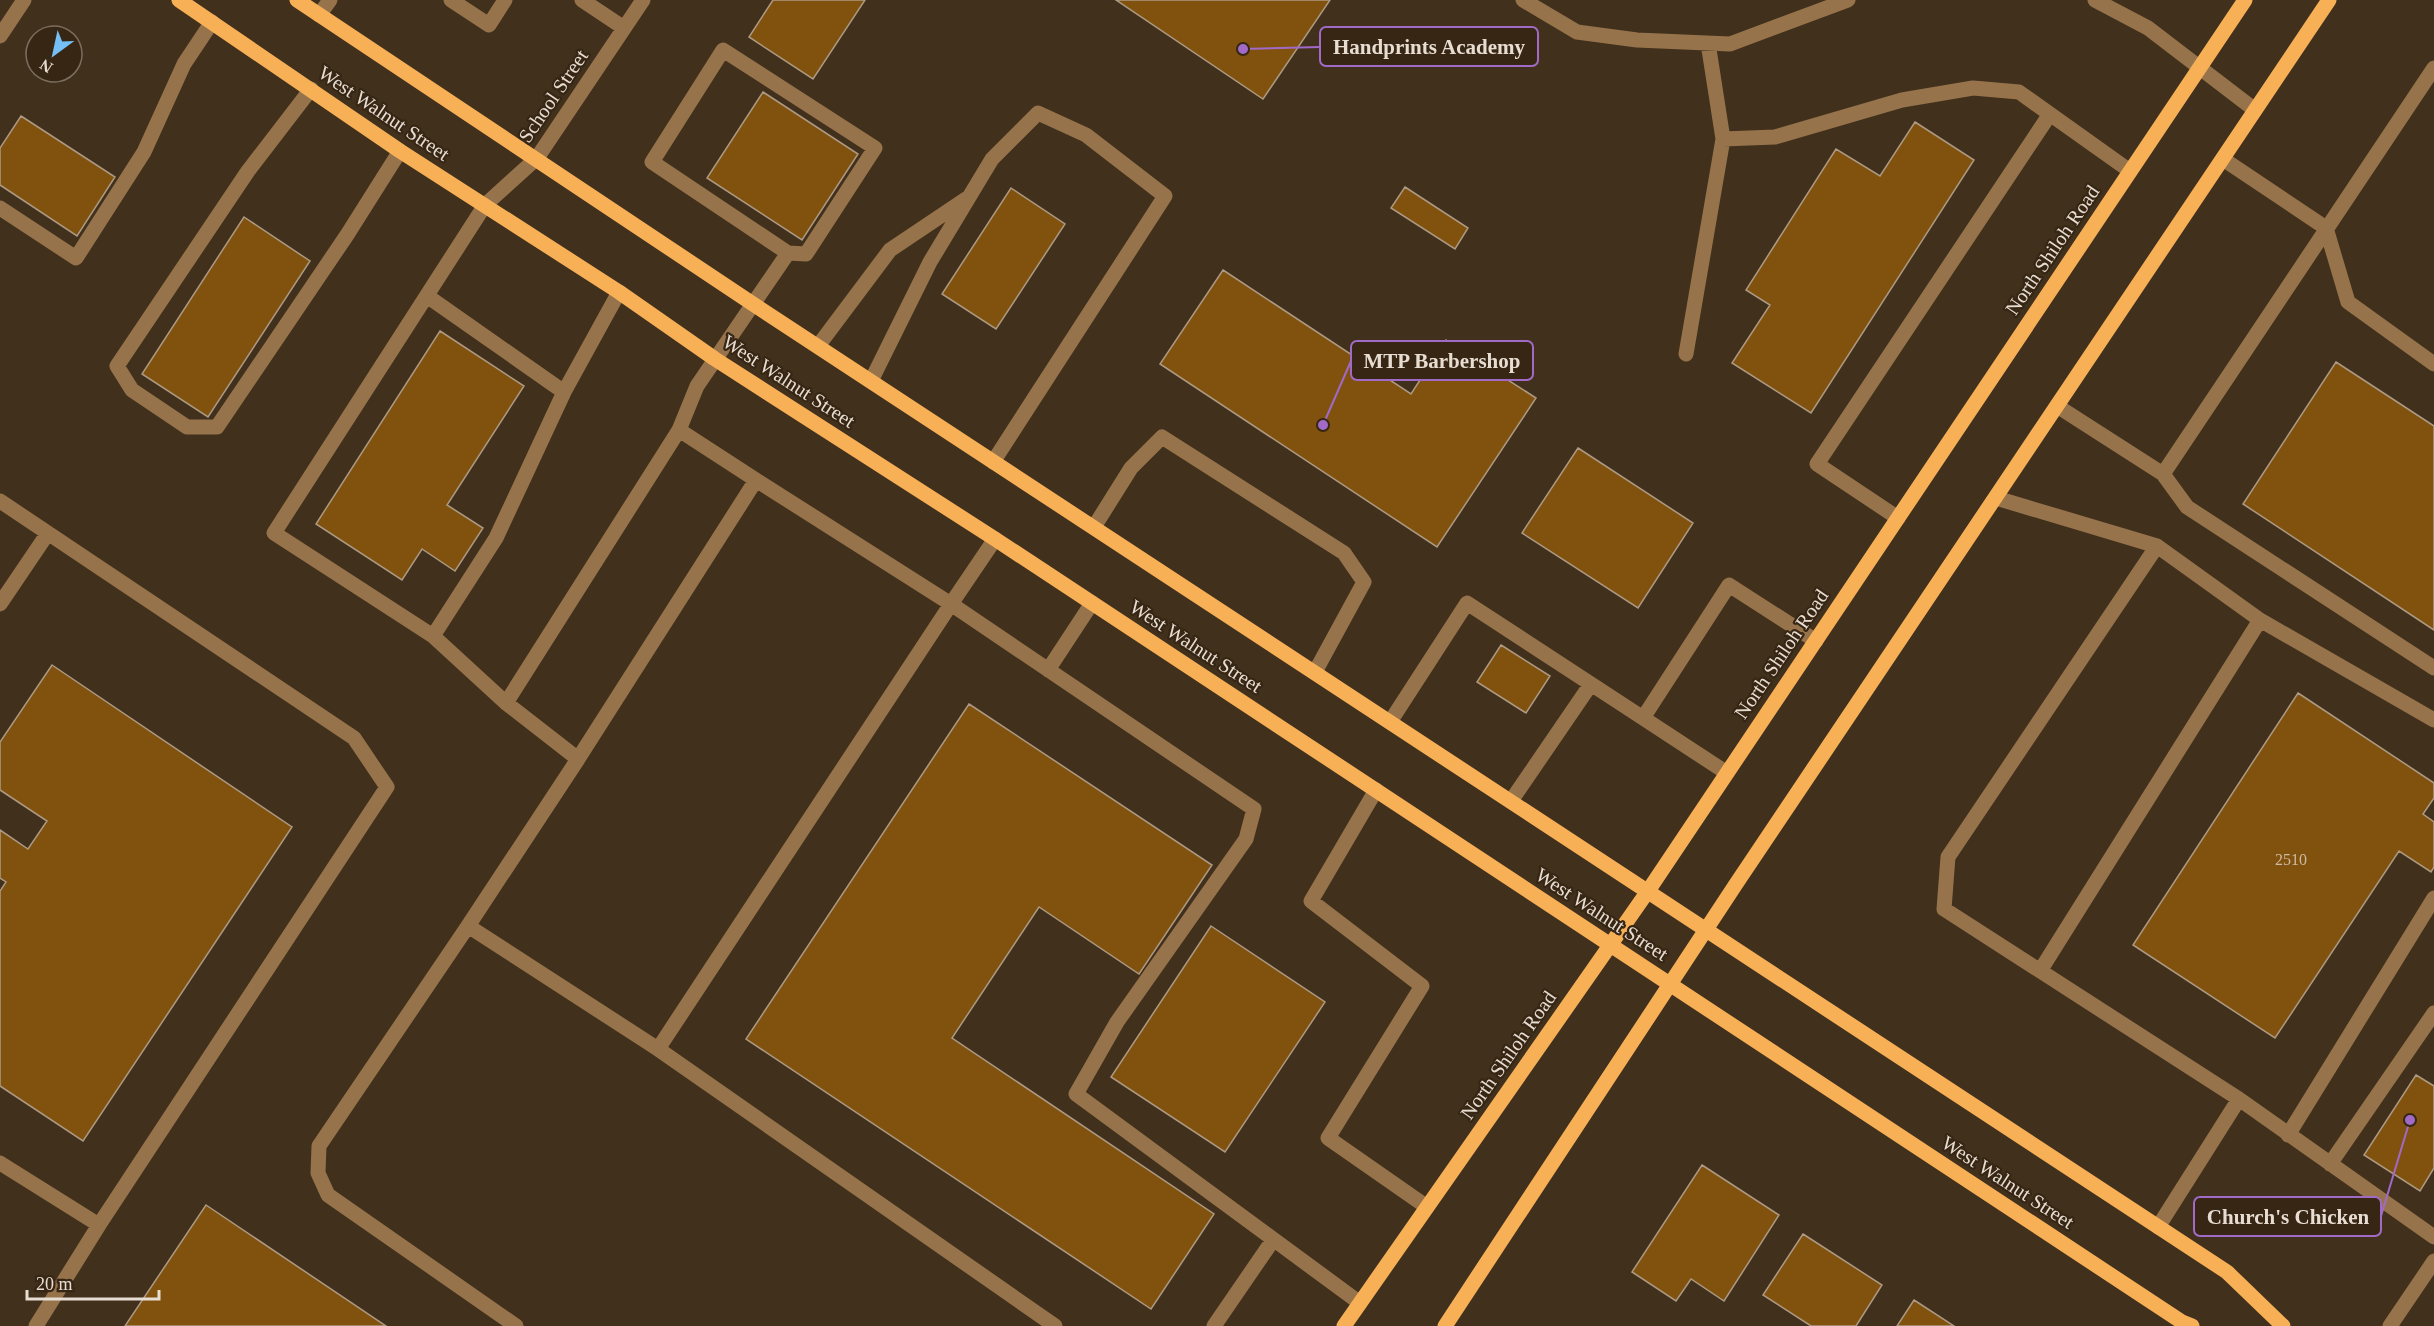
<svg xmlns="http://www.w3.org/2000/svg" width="2434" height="1326" font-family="Georgia,serif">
  <rect width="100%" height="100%" fill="#40301c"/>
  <path fill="#80520e" stroke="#ae9a84" stroke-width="1.5" d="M 773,0 L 865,0 L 813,79 L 749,37 Z
    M 1116,0 L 1330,0 L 1263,99 Z
    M 763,92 L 858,154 L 802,240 L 707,178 Z
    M 21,116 L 115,177 L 77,236 L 0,185 L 0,148 Z
    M 1915,122 L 1974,160 L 1811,413 L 1732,363 L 1770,305 L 1746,290 L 1836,149 L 1880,176 Z
    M 1405,187 L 1468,228 L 1455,249 L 1391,208 Z
    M 1011,188 L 1065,224 L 996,329 L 942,294 Z
    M 244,217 L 310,261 L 208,417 L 142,374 Z
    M 1223,270 L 1411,394 L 1446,340 L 1536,398 L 1437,547 L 1160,364 Z
    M 440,331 L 524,386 L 447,505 L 483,528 L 455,571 L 422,549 L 402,580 L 316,524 Z
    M 2336,362 L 2434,426 L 2434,630 L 2243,504 Z
    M 1578,448 L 1693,523 L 1638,608 L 1522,533 Z
    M 1501,645 L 1550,676 L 1526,713 L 1477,682 Z
    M 52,665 L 292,827 L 83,1141 L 0,1086 L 0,891 L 6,882 L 0,878 L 0,830 L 28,849 L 47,821 L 0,790 L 0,742 Z
    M 2298,693 L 2434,783 L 2434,798 L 2423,814 L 2434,822 L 2434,867 L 2431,872 L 2399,851 L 2275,1038 L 2133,945 Z
    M 969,704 L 1212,865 L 1139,974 L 1039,907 L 952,1038 L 1214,1214 L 1151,1309 L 746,1039 Z
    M 1211,926 L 1325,1002 L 1225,1152 L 1111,1077 Z
    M 2416,1075 L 2434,1086 L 2434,1168 L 2420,1191 L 2364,1155 Z
    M 1702,1165 L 1779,1215 L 1724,1301 L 1691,1279 L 1676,1301 L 1632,1272 Z
    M 206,1205 L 386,1326 L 125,1326 Z
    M 1803,1234 L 1882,1285 L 1856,1326 L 1811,1326 L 1763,1295 Z
    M 1914,1300 L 1954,1326 L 1897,1326 Z"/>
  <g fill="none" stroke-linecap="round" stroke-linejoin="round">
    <path stroke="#96734b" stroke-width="15" d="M 451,0 L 489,25 L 505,0
      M 582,0 L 624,28
      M 643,0 L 537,158 L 485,205 L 274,533 L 433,636 L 506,703 L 578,759 L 468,926 L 658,1049 L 1055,1326
      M 1523,0 L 1577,32 L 1637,40 L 1730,44 L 1848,0
      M 2095,0 L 2148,28 L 2255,110
      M 319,15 L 330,0
      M 0,36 L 24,0
      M 311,89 L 248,171 L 117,366 L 132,390 L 187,427 L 217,427 L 347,235 L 400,151
      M 1723,139 L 1775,137 L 1902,100 L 1973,88 L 2019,92 L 2130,171
      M 2223,159 L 2326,228 L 2348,302 L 2434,364
      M 0,208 L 76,258 L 144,152 L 184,64 L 212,22
      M 427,296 L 564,392
      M 818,346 L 890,250 L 966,199
      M 1686,354 L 1723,139 L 1708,43
      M 871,381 L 930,262 L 992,159 L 1038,113 L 1086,135 L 1165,196 L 993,462
      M 2057,406 L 2163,474 L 2187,507 L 2434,668
      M 2163,474 L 2434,68
      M 1996,498 L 2157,546 L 1948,857 L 1944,909 L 2239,1099
      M 0,501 L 354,738 L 387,787 L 99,1225 L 0,1163
      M 1898,518 L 1817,464 L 2050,114
      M 1094,527 L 1131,468 L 1162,437 L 1344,553 L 1364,582 L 1315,672
      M 995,539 L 951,604 L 1254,809 L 1246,839 L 1117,1022 L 1076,1094 L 1360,1303
      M 2157,546 L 2260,620 L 2434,720
      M 0,604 L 48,533
      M 433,636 L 496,538 L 564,392 L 619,292
      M 1048,670 L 1092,603
      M 506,703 L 679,430 L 697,386 L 788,253 L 652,162 L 723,50 L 875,148 L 806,254 L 788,253
      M 1390,722 L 1467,603 L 1591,684
      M 578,759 L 756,480 L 679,430
      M 1727,773 L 1643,718 L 1729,585 L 1816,641
      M 1376,790 L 1311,901 L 1422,986 L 1328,1138 L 1427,1207
      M 1511,801 L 1591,684 L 1643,718
      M 468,926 L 319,1146 L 318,1173 L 328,1195 L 516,1326
      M 2040,971 L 2260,620
      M 658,1049 L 951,604 L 756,480
      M 2288,1135 L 2434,898
      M 2330,1164 L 2434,1013
      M 2158,1227 L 2239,1099 L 2434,1237
      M 36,1326 L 99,1225
      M 1214,1326 L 1273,1240
      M 2390,1326 L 2434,1261"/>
    <path stroke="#f8b057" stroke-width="15" d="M 179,0 L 400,151 L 619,292 L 715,359 L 995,539 L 2182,1322 L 2192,1326
      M 297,0 L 753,304 L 2227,1272 L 2283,1326
      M 1344,1326 L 1648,891 L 2245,0
      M 1445,1326 L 1736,884 L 2329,0"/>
  </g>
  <g text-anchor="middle" stroke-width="4.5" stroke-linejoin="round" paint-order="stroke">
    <g font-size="16" fill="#cebaa1">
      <text x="2291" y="865">2510</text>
    </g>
    <g font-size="20" fill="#e8ddd2" stroke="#362613">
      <text transform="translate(553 96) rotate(-56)" y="7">School Street</text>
      <text transform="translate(384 113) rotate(34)" y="7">West Walnut Street</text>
      <text transform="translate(2052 250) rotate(-56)" y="7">North Shiloh Road</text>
      <text transform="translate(789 381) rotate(33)" y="7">West Walnut Street</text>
      <text transform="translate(1196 646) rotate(33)" y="7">West Walnut Street</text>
      <text transform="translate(1781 654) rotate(-56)" y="7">North Shiloh Road</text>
      <text transform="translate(1602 914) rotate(33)" y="7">West Walnut Street</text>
      <text transform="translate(1508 1055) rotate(-55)" y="7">North Shiloh Road</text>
      <text transform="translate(2008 1182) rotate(33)" y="7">West Walnut Street</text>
    </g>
  </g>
  <path fill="none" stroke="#a16ac6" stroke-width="2" d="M1243 49L1320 47M1323 425L1351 361M2410 1120L2381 1216"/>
  <g fill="#a16ac6" stroke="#362613" stroke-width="2">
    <circle cx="1243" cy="49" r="6"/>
    <circle cx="1323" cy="425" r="6"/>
    <circle cx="2410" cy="1120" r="6"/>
  </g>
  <g fill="#362613" stroke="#a16ac6" stroke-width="2">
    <rect x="1320" y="27" width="218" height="39" rx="6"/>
    <rect x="1351" y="341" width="182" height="39" rx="6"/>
    <rect x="2194" y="1197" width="187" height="39" rx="6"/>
  </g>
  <g font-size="21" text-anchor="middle" font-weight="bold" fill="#e8ddd2">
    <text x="1429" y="54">Handprints Academy</text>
    <text x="1442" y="368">MTP Barbershop</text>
    <text x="2288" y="1224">Church's Chicken</text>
  </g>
  <g transform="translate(54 54) rotate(213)"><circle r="28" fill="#362613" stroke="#7d6f5f" stroke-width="1.5"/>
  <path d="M0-4.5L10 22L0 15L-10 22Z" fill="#74c0f6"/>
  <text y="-9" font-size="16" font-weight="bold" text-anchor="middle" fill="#e8ddd2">N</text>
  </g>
  <path d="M27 1290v9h132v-9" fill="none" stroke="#e8ddd2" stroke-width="3"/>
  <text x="36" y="1290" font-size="18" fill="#e8ddd2" stroke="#362613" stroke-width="4.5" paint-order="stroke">20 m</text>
</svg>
